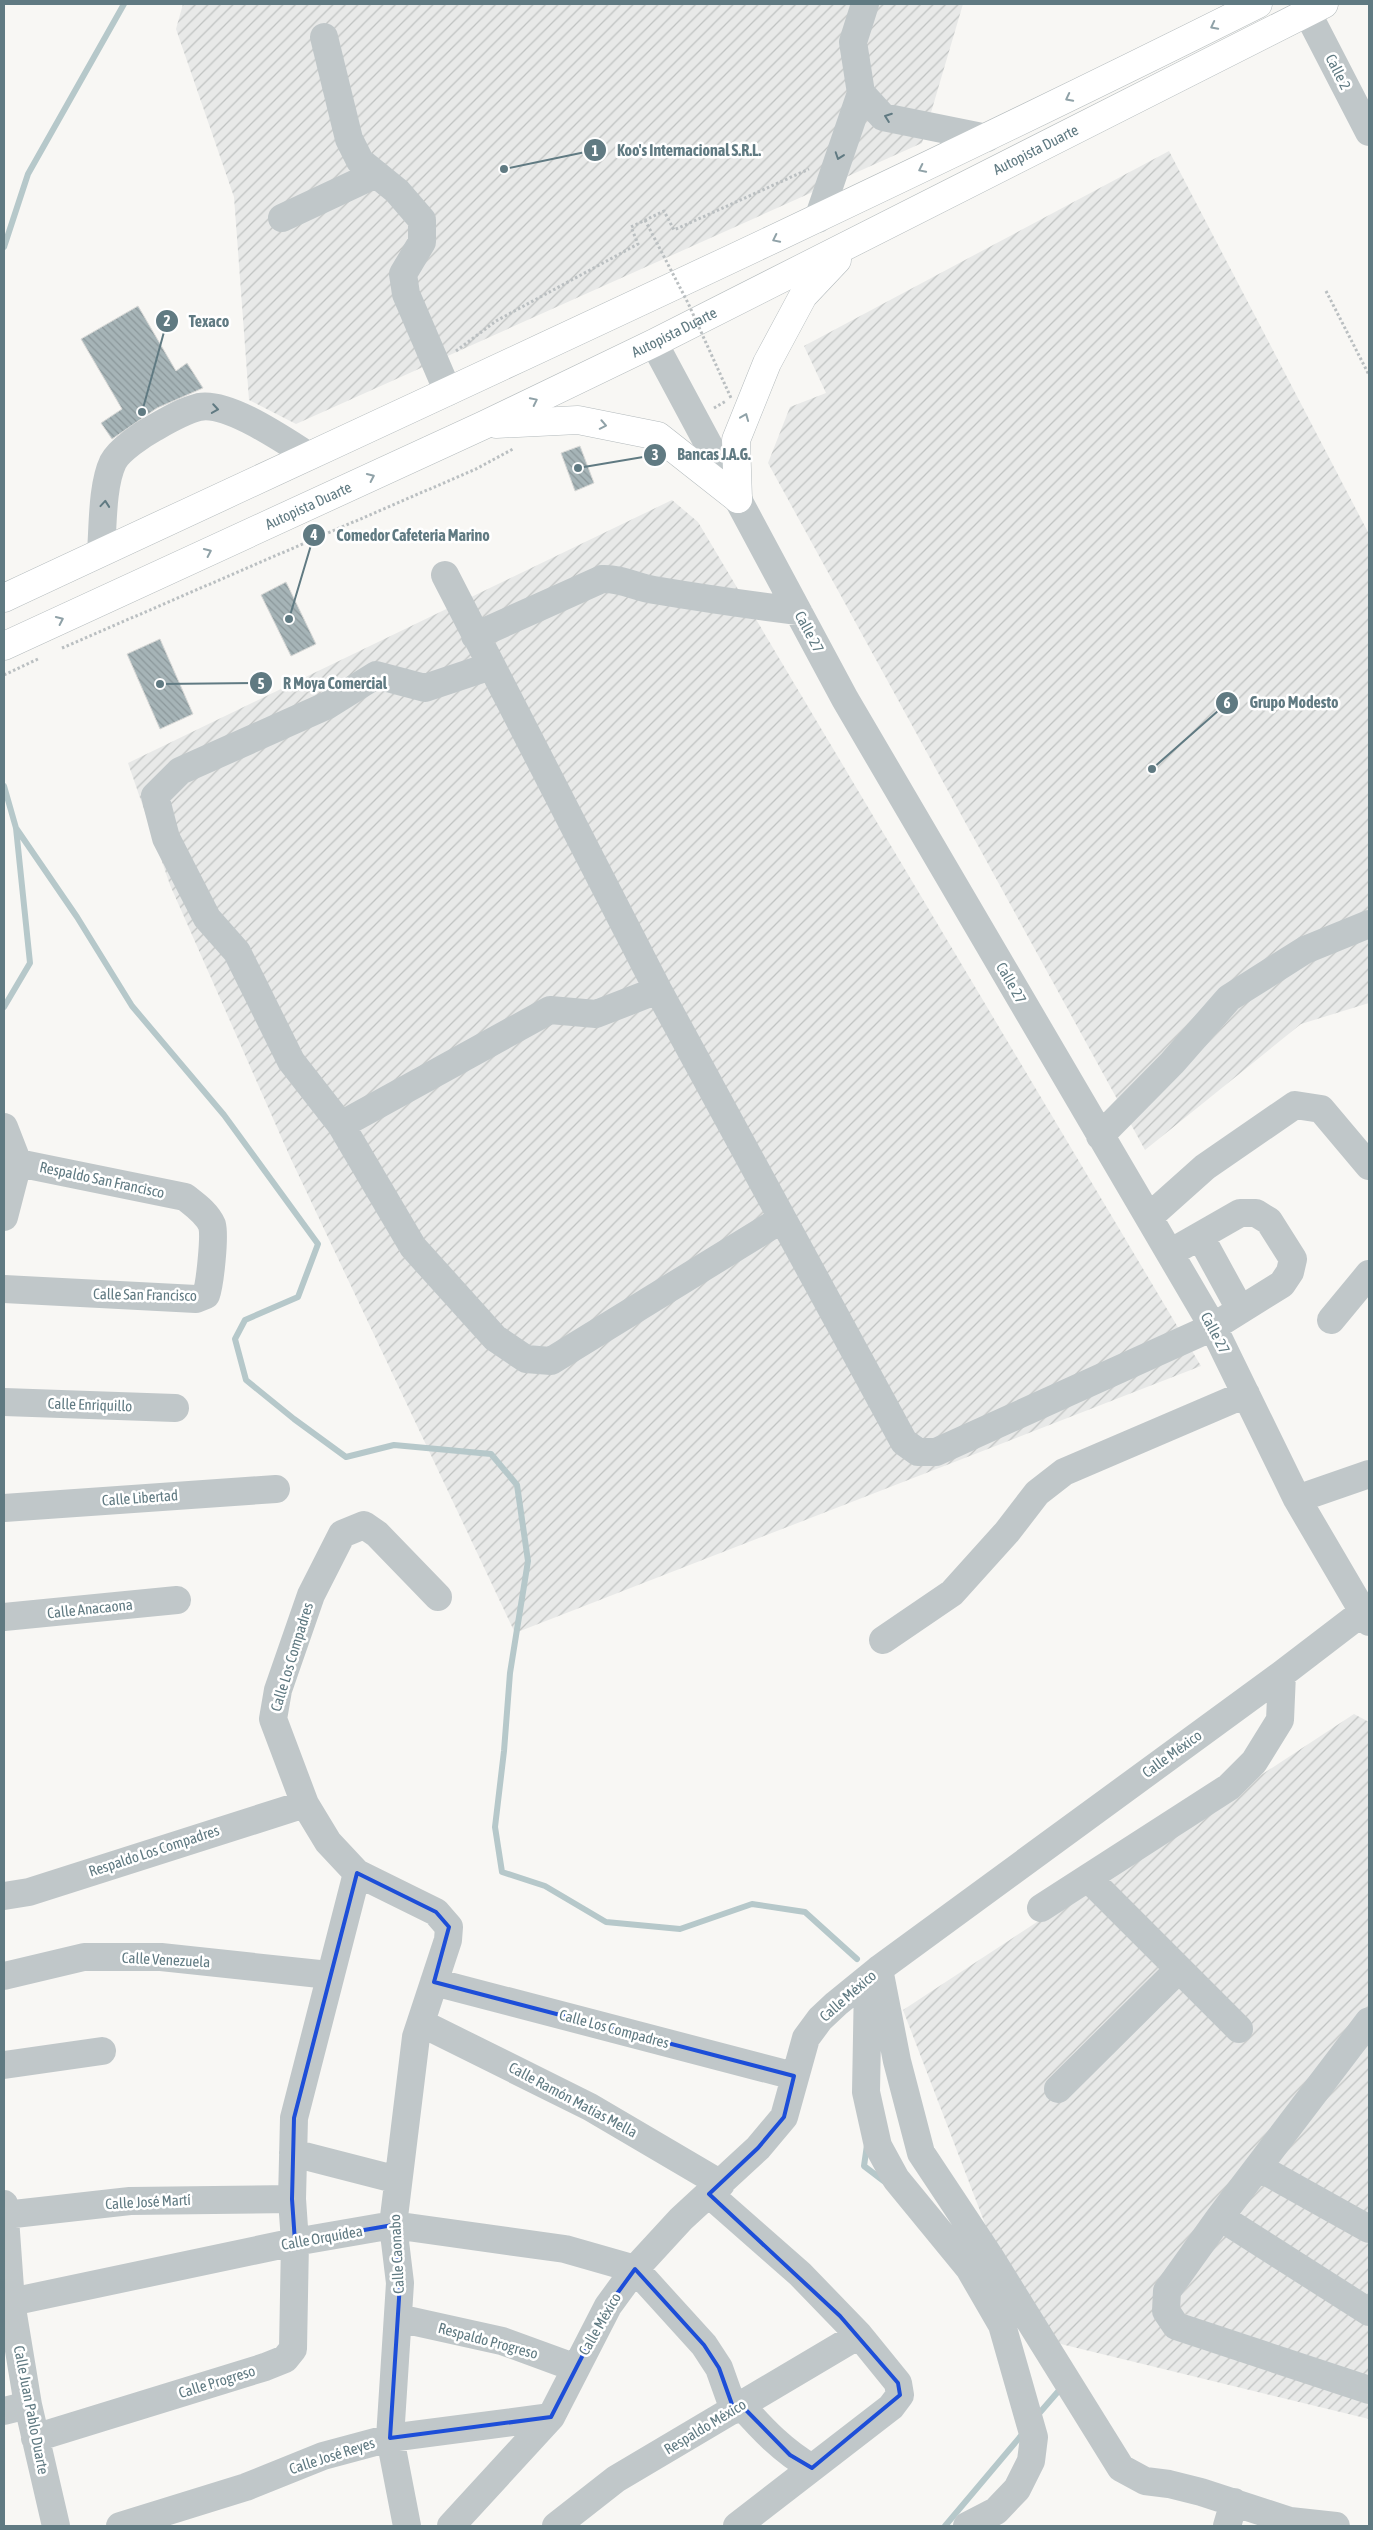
<svg xmlns="http://www.w3.org/2000/svg" width="1373" height="2530" font-family="'Asap Condensed',sans-serif">
  <defs>
    <pattern id="industrial-furrows" width="10" height="10" patternUnits="userSpaceOnUse" patternTransform="scale(1.25)"><rect width="10" height="10" fill="#e8e9e8"/><path d="M-1 1l2-2M0 10L10 0M9 11l2-2" fill="none" stroke="#bfc2c1"/></pattern>
    <pattern id="building-back-hatch" width="6" height="6" patternUnits="userSpaceOnUse" patternTransform="scale(1.25)"><rect width="6" height="6" fill="#a6b4b7"/><path d="M-1 5l2 2M0 0l6 6M5-1l2 2" fill="none" stroke="#8b979a"/></pattern>
  </defs>
  <rect width="100%" height="100%" fill="#f8f7f4"/>
  <path fill="url(#industrial-furrows)" d="M 183,4 L 963,4 L 922,143 L 296,424 L 249,400 L 234,197 L 176,29 Z
    M 1169,151 L 1369,534 L 1369,1003 L 1301,1024 L 1145,1150 L 768,463 L 790,407 L 826,393 L 804,346 Z
    M 672,500 L 698,522 L 1201,1366 L 515,1633 L 290,1157 L 170,885 L 128,763 Z
    M 1354,1714 L 1369,1722 L 1369,2419 L 1028,2336 L 903,2010 Z"/>
  <g fill="none" stroke-linecap="round" stroke-linejoin="round">
    <path stroke="#b6c8ca" stroke-width="6" d="M 4,247 L 28,174 L 124,4
      M 4,786 L 16,828 L 30,963 L 4,1007
      M 16,828 L 77,917 L 132,1006 L 224,1115 L 318,1244 L 298,1297 L 245,1320 L 235,1339 L 246,1380 L 294,1419 L 346,1457 L 394,1445 L 491,1454 L 517,1485 L 528,1561 L 510,1673 L 504,1751 L 495,1827 L 502,1872 L 545,1886 L 606,1922 L 680,1929 L 752,1904 L 805,1912 L 857,1959
      M 867,2145 L 864,2166 L 885,2182
      M 1036,2417 L 1062,2387
      M 945,2526 L 1025,2431"/>
  </g>
  <path fill="url(#building-back-hatch)" stroke="#d9d9d7" d="M 138,306 L 176,371 L 187,363 L 203,388 L 157,408 L 112,439 L 101,423 L 122,409 L 81,339 Z
    M 580,446 L 594,483 L 575,491 L 561,453 Z
    M 286,582 L 316,644 L 291,656 L 261,595 Z
    M 160,639 L 193,714 L 160,729 L 127,654 Z"/>
  <g fill="none" stroke-linecap="round" stroke-linejoin="round">
    <defs>
      <g id="highway">
        <path d="M 496,424 L 578,420 L 658,436 L 738,499"/>
        <path d="M 738,499 L 736,440 L 767,363 L 803,296 L 837,260"/>
        <path d="M 4,598 C 423,402 844,211 1258,4"/>
        <path id="s1" d="M 4,646 L 484,425 L 654,343 L 1324,4"/>
      </g>
    </defs>
    <use href="#highway" stroke="#b3babc" stroke-width="29"/>
    <path stroke="#babfc1" stroke-width="3" stroke-dasharray="2.5 2.5" stroke-linecap="butt" d="M 1326,291 L 1369,375
      M 456,351 L 496,321 L 638,244 L 631,227 L 664,211 L 674,230 L 809,169
      M 714,408 L 726,401
      M 62,648 L 476,469 L 513,449
      M 4,675 L 40,658"/>
    <path stroke="#c0c7c9" stroke-width="28" d="M 1307,12 L 1369,132
      M 324,37 L 349,139 L 360,161 L 397,191 L 422,220 L 422,242 L 403,274 L 406,294 L 448,392
      M 861,93 L 883,117 L 987,138
      M 282,218 L 376,174
      M 818,219 L 861,93 L 853,42 L 865,4
      M 654,343 L 845,699 L 1213,1327 L 1297,1499 L 1369,1622
      M 101,552 C 103,526 102,485 113,462 C 119,450 143,434 154,428 C 168,420 183,411 199,407 C 228,401 285,441 309,456
      M 445,575 L 658,990 L 904,1442 L 918,1452 L 936,1452 L 1213,1327 L 1282,1284 L 1290,1272 L 1293,1259 L 1269,1221 L 1256,1213 L 1240,1213 L 1170,1253
      M 475,636 L 602,579 C 621,578 635,587 654,590 C 702,598 749,605 798,611
      M 491,666 L 425,688 L 376,675 L 328,705 L 180,771 L 155,796 L 166,838 L 207,918 L 237,952 L 291,1061 L 341,1125 L 413,1247 L 495,1338 L 526,1359 L 551,1361 L 782,1219
      M 341,1125 L 550,1010 L 596,1014 L 658,990
      M 4,1127 L 18,1163 L 4,1217
      M 1100,1136 L 1172,1063 L 1229,998 L 1305,950 L 1369,924
      M 1149,1217 L 1205,1167 L 1295,1105 L 1321,1109 L 1369,1166
      M 1200,1236 L 1240,1309
      M 4,1289 L 196,1299 L 206,1295 C 210,1284 215,1236 212,1225 C 207,1213 195,1205 185,1197 L 18,1163
      M 1331,1320 L 1369,1274
      M 4,1402 L 175,1408
      M 1297,1499 L 1369,1474
      M 4,1508 L 276,1489
      M 4,1617 L 177,1600
      M 883,1640 L 952,1593 L 1007,1532 L 1037,1493 L 1064,1472 L 1246,1394
      M 1089,1879 L 1239,2029
      M 4,1896 L 29,1892 L 305,1804
      M 1041,1908 L 1229,1787 L 1254,1762 L 1280,1720 L 1282,1674
      M 879,1969 L 897,2061 L 921,2153 L 990,2257 L 1121,2468 L 1145,2481 L 1169,2484 L 1201,2492 L 1290,2521 L 1336,2526
      M 4,1976 L 84,1957 L 161,1957 L 329,1975
      M 868,1981 L 866,2092 L 878,2146 L 896,2179 L 969,2268 L 1002,2325 L 1034,2437 L 1031,2461 L 1017,2489 L 996,2511 L 967,2526
      M 434,1982 L 794,2076
      M 1369,2021 L 1220,2217 L 1167,2291 L 1166,2311 L 1176,2326 L 1369,2390
      M 421,2023 L 590,2107 L 721,2184
      M 4,2065 L 102,2051
      M 1058,2089 L 1179,1969
      M 293,2153 L 398,2180
      M 1258,2167 L 1369,2229
      M 709,2194 L 800,2274 L 859,2335 L 898,2383 L 900,2395 L 891,2407 L 737,2526
      M 4,2204 L 11,2302 L 28,2405 L 56,2526
      M 5,2215 L 130,2201 L 292,2199
      M 1220,2217 L 1369,2312
      M 11,2302 L 295,2242 L 393,2225 L 565,2249 L 635,2269 L 704,2345 L 719,2368 L 734,2410
      M 398,2318 L 502,2341 L 576,2368
      M 741,2405 C 763,2430 783,2451 812,2468
      M 4,2411 L 28,2405
      M 35,2438 L 265,2367 L 285,2359 L 293,2349 L 295,2242 L 292,2199 L 294,2118 L 357,1873
      M 120,2526 L 246,2487 L 323,2456 L 390,2438 L 551,2417
      M 407,2526 L 390,2438 L 400,2283 L 393,2225 L 416,2037 L 448,1940 L 449,1927 L 436,1912 L 357,1873 L 328,1842 L 305,1804 L 273,1719 L 278,1690 L 311,1595 L 342,1534 L 364,1525 L 377,1534 L 438,1597
      M 451,2526 L 551,2417 L 608,2306 L 635,2269 L 681,2219 L 758,2148 L 784,2117 L 806,2038 L 820,2019 L 836,2004 L 879,1969 L 1282,1674 L 1363,1612
      M 556,2526 L 616,2479 L 859,2335
      M 1227,2526 L 1234,2502"/>
    <use href="#highway" stroke="#fff" stroke-width="28"/>
    <path stroke="#babfc1" stroke-width="3" stroke-dasharray="2.5 2.5" stroke-linecap="butt" d="M 645,220 L 688,303 L 731,398"/>
  </g>
  <defs><path id="oneway-chevron" d="M-2-3.5L2.5 0L-2 3.5" fill="none" stroke-width="1.6" stroke-linecap="round" stroke-linejoin="round" transform="scale(1.25)"/></defs>
  <g stroke="#90a2a8">
    <use href="#oneway-chevron" transform="translate(1214 26) rotate(153)"/>
    <use href="#oneway-chevron" transform="translate(1069 98) rotate(153)"/>
    <use href="#oneway-chevron" transform="translate(922 169) rotate(154)"/>
    <use href="#oneway-chevron" transform="translate(776 239) rotate(154)"/>
    <use href="#oneway-chevron" transform="translate(534 401) rotate(-26)"/>
    <use href="#oneway-chevron" transform="translate(745 417) rotate(-68)"/>
    <use href="#oneway-chevron" transform="translate(603 425) rotate(11)"/>
    <use href="#oneway-chevron" transform="translate(371 477) rotate(-25)"/>
    <use href="#oneway-chevron" transform="translate(208 552) rotate(-25)"/>
    <use href="#oneway-chevron" transform="translate(60 620) rotate(-25)"/>
  </g>
  <g stroke="#607a82">
    <use href="#oneway-chevron" transform="translate(888 117) rotate(-160)"/>
    <use href="#oneway-chevron" transform="translate(839 156) rotate(109)"/>
    <use href="#oneway-chevron" transform="translate(215 409) rotate(9)"/>
    <use href="#oneway-chevron" transform="translate(105 504) rotate(-85)"/>
  </g>
  <path fill="none" stroke="#1d4ed8" stroke-width="4" stroke-linejoin="round" d="M 357,1873 L 436,1912 L 449,1927 L 434,1982 L 794,2076 L 784,2117 L 758,2148 L 709,2194 L 840,2316 L 898,2383 L 900,2395 L 812,2468 L 790,2455 L 741,2405 L 734,2410 L 719,2368 L 704,2345 L 635,2269 L 608,2306 L 551,2417 L 390,2438 L 400,2283 L 393,2225 L 295,2242 L 292,2199 L 294,2118 Z"/>
  <g text-anchor="middle" stroke-width="5" stroke-linejoin="round" paint-order="stroke">
    <g font-size="15" fill="#607a82" stroke="#fff">
      <text transform="translate(1338 72) rotate(63)" y="5">Calle 2</text>
      <text dy="5" stroke="none"><textPath href="#s1" startOffset="1145">Autopista Duarte</textPath></text>
      <text dy="5" stroke="none"><textPath href="#s1" startOffset="740">Autopista Duarte</textPath></text>
      <text dy="5" stroke="none"><textPath href="#s1" startOffset="335">Autopista Duarte</textPath></text>
      <text transform="translate(809 632) rotate(62)" y="5">Calle 27</text>
      <text transform="translate(1011 983) rotate(60)" y="5">Calle 27</text>
      <text transform="translate(102 1180) rotate(12)" y="5">Respaldo San Francisco</text>
      <text transform="translate(145 1295) rotate(1)" y="5">Calle San Francisco</text>
      <text transform="translate(1215 1333) rotate(62)" y="5">Calle 27</text>
      <text transform="translate(90 1405) rotate(2)" y="5">Calle Enriquillo</text>
      <text transform="translate(140 1498) rotate(-4)" y="5">Calle Libertad</text>
      <text transform="translate(90 1609) rotate(-6)" y="5">Calle Anacaona</text>
      <text transform="translate(292 1657) rotate(-73)" y="5">Calle Los Compadres</text>
      <text transform="translate(1172 1754) rotate(-36)" y="5">Calle México</text>
      <text transform="translate(154 1851) rotate(-18)" y="5">Respaldo Los Compadres</text>
      <text transform="translate(166 1960) rotate(3)" y="5">Calle Venezuela</text>
      <text transform="translate(848 1996) rotate(-41)" y="5">Calle México</text>
      <text transform="translate(614 2029) rotate(15)" y="5">Calle Los Compadres</text>
      <text transform="translate(573 2100) rotate(28)" y="5">Calle Ramón Matías Mella</text>
      <text transform="translate(148 2202) rotate(-3)" y="5">Calle José Martí</text>
      <text transform="translate(322 2238) rotate(-10)" y="5">Calle Orquídea</text>
      <text transform="translate(397 2254) rotate(-93)" y="5">Calle Caonabo</text>
      <text transform="translate(600 2324) rotate(-60)" y="5">Calle México</text>
      <text transform="translate(488 2341) rotate(15)" y="5">Respaldo Progreso</text>
      <text transform="translate(217 2382) rotate(-17)" y="5">Calle Progreso</text>
      <text transform="translate(31 2410) rotate(79)" y="5">Calle Juan Pablo Duarte</text>
      <text transform="translate(705 2427) rotate(-31)" y="5">Respaldo México</text>
      <text transform="translate(332 2456) rotate(-18)" y="5">Calle José Reyes</text>
    </g>
  </g>
  <path fill="none" stroke="#607a82" stroke-width="2" d="M504 169L595 150M142 412L167 321M578 468L655 455M289 619L314 535M160 684L261 683M1152 769L1227 703"/>
  <g fill="#607a82" stroke="#fff" stroke-width="2">
    <circle cx="504" cy="169" r="5"/>
    <circle cx="142" cy="412" r="5"/>
    <circle cx="578" cy="468" r="5"/>
    <circle cx="289" cy="619" r="5"/>
    <circle cx="160" cy="684" r="5"/>
    <circle cx="1152" cy="769" r="5"/>
    <circle cx="595" cy="150" r="12"/>
    <circle cx="167" cy="321" r="12"/>
    <circle cx="655" cy="455" r="12"/>
    <circle cx="314" cy="535" r="12"/>
    <circle cx="261" cy="683" r="12"/>
    <circle cx="1227" cy="703" r="12"/>
  </g>
  <g font-size="15" text-anchor="middle" font-weight="bold" fill="#fff">
    <text x="595" y="156">1</text>
    <text x="167" y="326">2</text>
    <text x="655" y="460">3</text>
    <text x="314" y="540">4</text>
    <text x="261" y="689">5</text>
    <text x="1227" y="708">6</text>
  </g>
  <g font-size="16" text-anchor="middle" font-weight="bold" fill="#607a82" stroke="#fff" stroke-width="5" stroke-linejoin="round" paint-order="stroke">
    <text x="689" y="156">Koo's Internacional S.R.L.</text>
    <text x="209" y="327">Texaco</text>
    <text x="714" y="460">Bancas J.A.G.</text>
    <text x="413" y="541">Comedor Cafeteria Marino</text>
    <text x="335" y="689">R Moya Comercial</text>
    <text x="1294" y="708">Grupo Modesto</text>
  </g>
  <rect width="1373" height="2530" fill="none" stroke="#607a82" stroke-width="10"/>
</svg>
